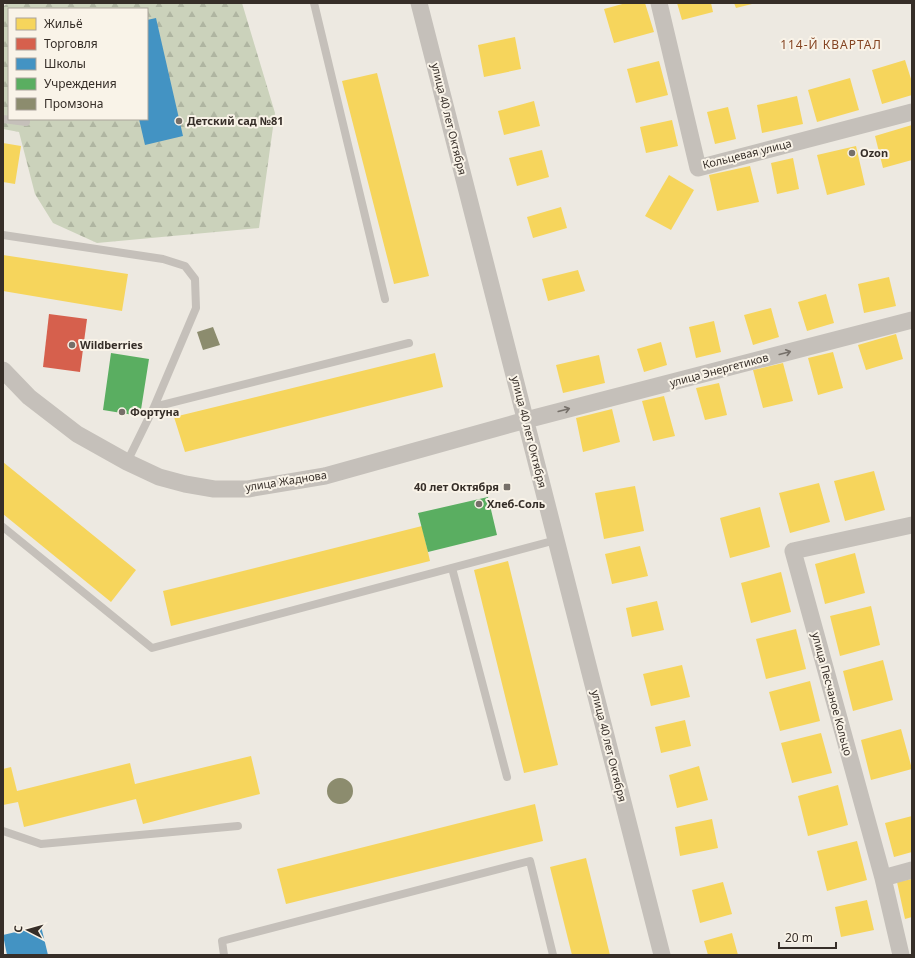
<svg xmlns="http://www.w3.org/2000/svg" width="915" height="958" font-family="'Noto Sans',sans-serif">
  <defs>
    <pattern id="forest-firs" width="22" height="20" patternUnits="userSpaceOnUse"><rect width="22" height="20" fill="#cbd2bb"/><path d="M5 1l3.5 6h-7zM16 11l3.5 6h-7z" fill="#afb5a1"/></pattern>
  </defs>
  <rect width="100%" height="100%" fill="#ede9e1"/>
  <path fill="url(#forest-firs)" fill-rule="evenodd" d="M 10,3 L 242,3 L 275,113 L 259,228 L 97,243 L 53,223 L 35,194 L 19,132 L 3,129 L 3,7 L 5,5 ZM 9,9 L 147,9 L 147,119 L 9,119 Z"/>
  <path fill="#f6d55c" d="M 626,3 L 645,3 L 654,32 L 614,43 L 604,9 Z
    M 677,3 L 711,3 L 713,12 L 682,20 Z
    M 734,3 L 752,3 L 752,4 L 736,8 Z
    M 515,37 L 521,69 L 484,77 L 478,45 Z
    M 905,60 L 912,82 L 912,95 L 882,104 L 872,70 Z
    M 659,61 L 668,95 L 636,103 L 627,69 Z
    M 377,73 L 429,276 L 394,284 L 342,81 Z
    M 850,78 L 859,110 L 817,122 L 808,90 Z
    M 797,96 L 803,124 L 762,133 L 757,105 Z
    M 534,101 L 540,126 L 504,135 L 498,111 Z
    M 728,107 L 736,139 L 715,144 L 707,112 Z
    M 672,120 L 678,146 L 646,153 L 640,127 Z
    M 912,125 L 912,160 L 883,168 L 875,136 Z
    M 3,143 L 21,146 L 15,184 L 3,182 Z
    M 856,146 L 865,185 L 827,195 L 817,155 Z
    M 542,150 L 549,177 L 517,186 L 509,158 Z
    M 793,158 L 799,189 L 777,194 L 771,163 Z
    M 750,166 L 759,202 L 717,211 L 709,175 Z
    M 669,175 L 694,190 L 671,230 L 645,216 Z
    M 561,207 L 567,228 L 533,238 L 527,217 Z
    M 3,255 L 128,274 L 122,311 L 3,291 Z
    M 578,270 L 585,291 L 548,301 L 542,279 Z
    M 889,277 L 896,306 L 864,313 L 858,284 Z
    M 826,294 L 834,323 L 807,331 L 798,302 Z
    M 771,308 L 779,337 L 753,345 L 744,315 Z
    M 714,321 L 721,352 L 696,358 L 689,327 Z
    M 896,334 L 903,359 L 866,370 L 858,345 Z
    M 661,342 L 667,365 L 644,372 L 637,349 Z
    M 833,352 L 843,388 L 818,395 L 808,358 Z
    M 435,353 L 443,387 L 185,452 L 174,417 Z
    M 599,355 L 605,383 L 563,393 L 556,365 Z
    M 783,363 L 793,401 L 763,408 L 753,370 Z
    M 719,383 L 727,415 L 705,420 L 696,388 Z
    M 664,396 L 675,436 L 653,441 L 642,401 Z
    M 612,409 L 620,442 L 583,452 L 576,418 Z
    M 3,462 L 136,570 L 111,602 L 3,514 Z
    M 874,471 L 885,510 L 845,521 L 834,481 Z
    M 819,483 L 830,522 L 790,533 L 779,493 Z
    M 635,486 L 644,531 L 604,539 L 595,493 Z
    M 760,507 L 770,547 L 730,558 L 720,518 Z
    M 422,526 L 430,561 L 171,626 L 163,591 Z
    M 640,546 L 648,576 L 612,584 L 605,554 Z
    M 855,553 L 865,593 L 825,604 L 815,564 Z
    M 508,561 L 558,765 L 524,773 L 474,570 Z
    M 781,572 L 791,612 L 751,623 L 741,583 Z
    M 657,601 L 664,630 L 632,637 L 626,608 Z
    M 871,606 L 880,645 L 840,656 L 830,616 Z
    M 796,629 L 806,669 L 766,679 L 756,639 Z
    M 883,660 L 893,700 L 853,711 L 843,671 Z
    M 682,665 L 690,697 L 651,706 L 643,674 Z
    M 810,681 L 820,721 L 780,731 L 769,692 Z
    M 685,720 L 691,746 L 661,753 L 655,727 Z
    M 901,729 L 912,769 L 871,780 L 861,740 Z
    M 821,733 L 832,773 L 792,783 L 781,743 Z
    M 251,756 L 260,794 L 143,824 L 136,799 L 24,827 L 18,802 L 3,805 L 3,769 L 11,767 L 17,791 L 130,763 L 135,784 Z
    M 699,766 L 708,800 L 677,808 L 669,775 Z
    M 838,785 L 848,825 L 808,836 L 798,796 Z
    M 535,804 L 543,841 L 286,904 L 277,869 Z
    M 912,816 L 912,852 L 894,857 L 885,823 Z
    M 712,819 L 718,848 L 680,856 L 675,827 Z
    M 857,841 L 867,880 L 827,891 L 817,851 Z
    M 586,858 L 610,955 L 572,955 L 550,867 Z
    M 912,879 L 912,917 L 905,919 L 897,882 Z
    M 723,882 L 732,914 L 700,923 L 692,890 Z
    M 867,900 L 874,930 L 841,937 L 835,907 Z
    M 732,933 L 738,955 L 708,955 L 704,941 Z"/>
  <path fill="#d6604d" d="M 49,314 L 87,319 L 80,372 L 43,367 Z"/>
  <path fill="#4393c3" d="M 156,18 L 183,136 L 145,145 L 139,119 L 147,119 L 147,20 Z
    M 41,926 L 48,955 L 7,955 L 3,935 Z"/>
  <path fill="#5aae61" d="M 111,353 L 149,359 L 140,416 L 103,410 Z
    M 488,497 L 497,535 L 428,552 L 418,513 Z"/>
  <path fill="#8c8c6e" d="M 213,327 L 220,345 L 203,350 L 197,332 Z
    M327 791a13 13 0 1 1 26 0a13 13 0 1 1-26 0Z"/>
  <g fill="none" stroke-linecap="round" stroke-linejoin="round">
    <path stroke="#c5c0ba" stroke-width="8" d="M 314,3 L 385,299
      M 3,119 L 26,122
      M 3,235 L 163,259 L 185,266 L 195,279 L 196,308 L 154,407
      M 127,462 L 154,407 L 409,343
      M 3,527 L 152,648 L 556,540
      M 452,568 L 507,777
      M 3,831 L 41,844 L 238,826
      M 224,955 L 222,941 L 530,861 L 553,955"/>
    <path stroke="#c5c0ba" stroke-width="17" d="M 419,3 L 662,955
      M 659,3 L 698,168 L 912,112
      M 3,370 L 29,397 L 77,434 L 127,462 L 159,477 L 185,484 L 214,489 L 248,489 L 325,476 L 526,420 L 912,320
      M 883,878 L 912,870
      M 901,955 L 883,878 L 793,551 L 912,525"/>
  </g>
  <defs><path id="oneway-shaft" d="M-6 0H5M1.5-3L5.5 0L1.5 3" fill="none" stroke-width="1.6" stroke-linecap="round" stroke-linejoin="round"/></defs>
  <g stroke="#76706a">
    <use href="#oneway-shaft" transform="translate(785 353) rotate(-15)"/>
    <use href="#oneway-shaft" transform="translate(564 410) rotate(-15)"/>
  </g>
  <g fill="#766f69" stroke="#f9f3e8" stroke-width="1.5">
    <circle cx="179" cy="121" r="4"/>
    <circle cx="852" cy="153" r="4"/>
    <circle cx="72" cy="345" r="4"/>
    <circle cx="122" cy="412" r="4"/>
    <rect x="503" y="483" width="8" height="8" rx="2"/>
    <circle cx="479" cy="504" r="4"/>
  </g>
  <g text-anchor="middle" stroke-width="4" stroke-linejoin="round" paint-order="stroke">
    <g font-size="11" fill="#362e28" stroke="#f9f3e8">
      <text transform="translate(449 119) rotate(76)" y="4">улица 40 лет Октября</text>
      <text transform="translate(747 154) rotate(-14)" y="4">Кольцевая улица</text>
      <text transform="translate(719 370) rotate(-15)" y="4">улица Энергетиков</text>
      <text transform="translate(529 432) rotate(76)" y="4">улица 40 лет Октября</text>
      <text transform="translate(286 481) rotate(-9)" y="4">улица Жаднова</text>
      <text transform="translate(832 694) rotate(75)" y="4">улица Песчаное Кольцо</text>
      <text transform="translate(609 746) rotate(76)" y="4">улица 40 лет Октября</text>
    </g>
    <g font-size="11" font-weight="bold" fill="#362e28" stroke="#f9f3e8" text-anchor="start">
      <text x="187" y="125">Детский сад №81</text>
      <text x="860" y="157">Ozon</text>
      <text x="80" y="349">Wildberries</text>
      <text x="130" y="416">Фортуна</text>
      <text x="499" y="491" text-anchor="end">40 лет Октября</text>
      <text x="487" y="508">Хлеб-Соль</text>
    </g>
    <g font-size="12" letter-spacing="1" fill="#844422" stroke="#f9f3e8">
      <text x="831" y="49">114-Й КВАРТАЛ</text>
    </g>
  </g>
  <rect width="915" height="958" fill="none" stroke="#362e28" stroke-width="8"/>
  <rect x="8" y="8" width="140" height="112" fill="#f9f3e8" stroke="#aba49b"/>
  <rect x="16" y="18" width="20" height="12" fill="#f6d55c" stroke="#aba49b"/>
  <text x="44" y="28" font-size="12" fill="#362e28">Жильё</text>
  <rect x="16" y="38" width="20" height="12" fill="#d6604d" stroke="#aba49b"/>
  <text x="44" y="48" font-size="12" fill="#362e28">Торговля</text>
  <rect x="16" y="58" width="20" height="12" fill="#4393c3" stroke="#aba49b"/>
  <text x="44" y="68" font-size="12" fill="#362e28">Школы</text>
  <rect x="16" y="78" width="20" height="12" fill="#5aae61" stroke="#aba49b"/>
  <text x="44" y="88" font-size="12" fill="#362e28">Учреждения</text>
  <rect x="16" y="98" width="20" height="12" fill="#8c8c6e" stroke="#aba49b"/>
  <text x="44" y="108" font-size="12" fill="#362e28">Промзона</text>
  <g transform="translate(28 930) rotate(276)" stroke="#f9f3e8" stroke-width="3" paint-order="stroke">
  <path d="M0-3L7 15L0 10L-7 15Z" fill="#362e28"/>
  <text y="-6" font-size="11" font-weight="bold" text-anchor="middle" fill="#362e28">С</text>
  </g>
  <path d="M779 942v6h57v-6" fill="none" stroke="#362e28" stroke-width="2"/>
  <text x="785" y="942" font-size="12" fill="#362e28" stroke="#f9f3e8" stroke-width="3" paint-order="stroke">20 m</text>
</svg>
